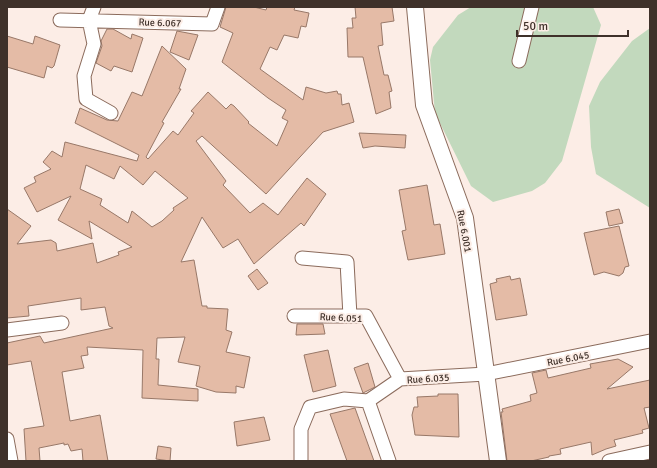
<svg xmlns="http://www.w3.org/2000/svg" width="657" height="468" font-family="Signika,sans-serif">
  <rect width="100%" height="100%" fill="#fcede6"/>
  <path fill="#c2d9bd" d="M 471,7 L 593,7 L 601,25 L 562,161 L 545,183 L 532,191 L 493,202 L 471,186 L 435,113 L 430,60 L 433,47 L 458,15 Z
    M 650,28 L 650,208 L 596,174 L 591,147 L 589,106 L 600,82 L 632,41 Z"/>
  <path fill="#e4bba6" stroke="#987868" fill-rule="evenodd" d="M 226,7 L 254,7 L 266,10 L 267,7 L 295,7 L 294,10 L 309,13 L 306,27 L 301,26 L 298,38 L 284,35 L 277,50 L 270,47 L 260,69 L 303,100 L 306,87 L 326,93 L 337,91 L 338,94 L 341,94 L 342,105 L 349,103 L 354,122 L 323,132 L 266,194 L 202,136 L 196,141 L 226,181 L 223,185 L 250,213 L 263,203 L 278,215 L 307,178 L 326,194 L 304,226 L 301,223 L 254,264 L 238,239 L 223,248 L 202,217 L 181,262 L 194,260 L 202,306 L 207,306 L 207,308 L 228,309 L 226,330 L 232,332 L 226,352 L 250,357 L 244,388 L 236,386 L 236,393 L 216,392 L 196,386 L 200,366 L 178,362 L 185,337 L 157,338 L 156,359 L 159,359 L 158,385 L 198,389 L 198,401 L 142,398 L 143,350 L 87,347 L 88,355 L 81,356 L 84,368 L 62,372 L 70,421 L 100,415 L 108,461 L 83,461 L 82,449 L 71,451 L 68,444 L 64,445 L 64,443 L 39,448 L 40,461 L 26,461 L 24,429 L 44,426 L 31,361 L 7,365 L 7,343 L 40,336 L 44,343 L 113,328 L 109,326 L 105,307 L 81,310 L 81,298 L 28,306 L 29,316 L 7,318 L 7,209 L 31,226 L 17,244 L 51,240 L 56,243 L 57,251 L 93,243 L 97,263 L 119,255 L 118,252 L 132,247 L 89,221 L 92,239 L 58,220 L 71,196 L 37,212 L 24,188 L 36,182 L 34,177 L 51,169 L 43,162 L 52,151 L 62,157 L 65,142 L 137,161 L 139,155 L 75,123 L 80,108 L 107,120 L 118,121 L 132,92 L 142,96 L 162,46 L 186,69 L 179,89 L 181,89 L 162,122 L 164,123 L 146,157 L 148,159 L 173,131 L 178,135 L 194,113 L 191,111 L 208,92 L 226,109 L 231,104 L 234,106 L 249,122 L 248,123 L 277,146 L 288,121 L 282,118 L 286,110 L 268,98 L 222,62 L 233,33 L 220,27 ZM 86,165 L 114,179 L 120,166 L 143,185 L 155,171 L 188,198 L 173,208 L 174,210 L 162,221 L 152,227 L 132,211 L 128,223 L 100,205 L 102,199 L 80,189 Z
    M 355,7 L 392,7 L 394,21 L 381,23 L 383,45 L 378,46 L 384,75 L 388,75 L 392,91 L 389,92 L 391,108 L 376,114 L 363,57 L 348,57 L 347,28 L 353,28 L 352,18 L 356,18 Z
    M 107,29 L 113,29 L 131,39 L 132,34 L 143,38 L 132,72 L 114,66 L 111,71 L 96,63 L 102,46 L 101,41 Z
    M 177,31 L 198,35 L 189,60 L 170,52 Z
    M 7,36 L 33,44 L 35,36 L 60,45 L 54,66 L 52,68 L 47,66 L 44,78 L 7,67 Z
    M 359,133 L 406,135 L 405,148 L 375,146 L 363,148 Z
    M 427,185 L 434,225 L 440,224 L 445,254 L 408,260 L 402,231 L 406,230 L 399,190 Z
    M 619,209 L 623,223 L 609,226 L 606,212 Z
    M 619,226 L 629,266 L 625,267 L 623,273 L 619,276 L 604,272 L 594,275 L 584,233 Z
    M 257,269 L 268,283 L 258,290 L 248,276 Z
    M 510,276 L 511,280 L 520,278 L 527,315 L 496,320 L 490,284 L 497,282 L 496,279 Z
    M 297,324 L 323,324 L 325,334 L 296,335 Z
    M 328,350 L 336,386 L 313,392 L 304,355 Z
    M 618,359 L 633,367 L 607,389 L 650,380 L 650,407 L 644,408 L 649,428 L 642,430 L 643,433 L 614,440 L 616,446 L 606,449 L 592,455 L 591,442 L 560,449 L 561,454 L 549,456 L 549,457 L 531,461 L 507,461 L 501,412 L 503,412 L 502,409 L 531,401 L 530,395 L 537,393 L 532,373 L 546,370 L 548,378 L 591,368 L 590,364 Z
    M 368,363 L 375,387 L 363,393 L 354,368 Z
    M 438,394 L 458,394 L 459,437 L 415,435 L 412,415 L 414,407 L 418,407 L 417,397 L 438,396 Z
    M 355,408 L 374,461 L 347,461 L 330,414 Z
    M 264,417 L 270,440 L 237,446 L 234,422 Z
    M 158,446 L 171,448 L 170,461 L 156,459 Z"/>
  <g fill="none" stroke-linecap="round" stroke-linejoin="round">
    <defs>
      <path id="minor" d="M 94,7 L 89,20 L 94,44 L 84,76 L 86,99 L 111,113
        M 60,20 L 212,24 L 218,7
        M 519,61 L 532,7
        M 302,258 L 347,262 L 350,316
        M 294,316 L 366,316 L 400,379
        M 7,330 L 62,323
        M 7,439 L 11,461
        M 301,461 L 301,429 L 310,407 L 344,399 L 368,401
        M 389,461 L 368,401 L 400,379 L 486,374 L 650,341
        M 609,461 L 650,452"/>
      <path id="tertiary" d="M 415,7 L 424,105 L 465,218 L 498,461"/>
    </defs>
    <use href="#minor" stroke="#8b6b5c" stroke-width="15"/>
    <use href="#tertiary" stroke="#8b6b5c" stroke-width="18"/>
    <use href="#minor" stroke="#fff" stroke-width="13"/>
    <use href="#tertiary" stroke="#fff" stroke-width="16"/>
  </g>
  <g text-anchor="middle" stroke-width="4" stroke-linejoin="round" paint-order="stroke">
    <g font-size="10" fill="#3f312a" stroke="#fcede6">
      <text transform="translate(160 22) rotate(2)" y="4">Rue 6.067</text>
      <text transform="translate(465 231) rotate(79)" y="4">Rue 6.001</text>
      <text transform="translate(341 317) rotate(3)" y="4">Rue 6.051</text>
      <text transform="translate(568 358) rotate(-11)" y="4">Rue 6.045</text>
      <text transform="translate(428 378) rotate(-4)" y="4">Rue 6.035</text>
    </g>
  </g>
  <rect width="657" height="468" fill="none" stroke="#3f312a" stroke-width="16"/>
  <path d="M517 30v6h111v-6" fill="none" stroke="#3f312a" stroke-width="2"/>
  <text x="523" y="30" font-size="12" fill="#3f312a" stroke="#fcede6" stroke-width="3" paint-order="stroke">50 m</text>
</svg>
